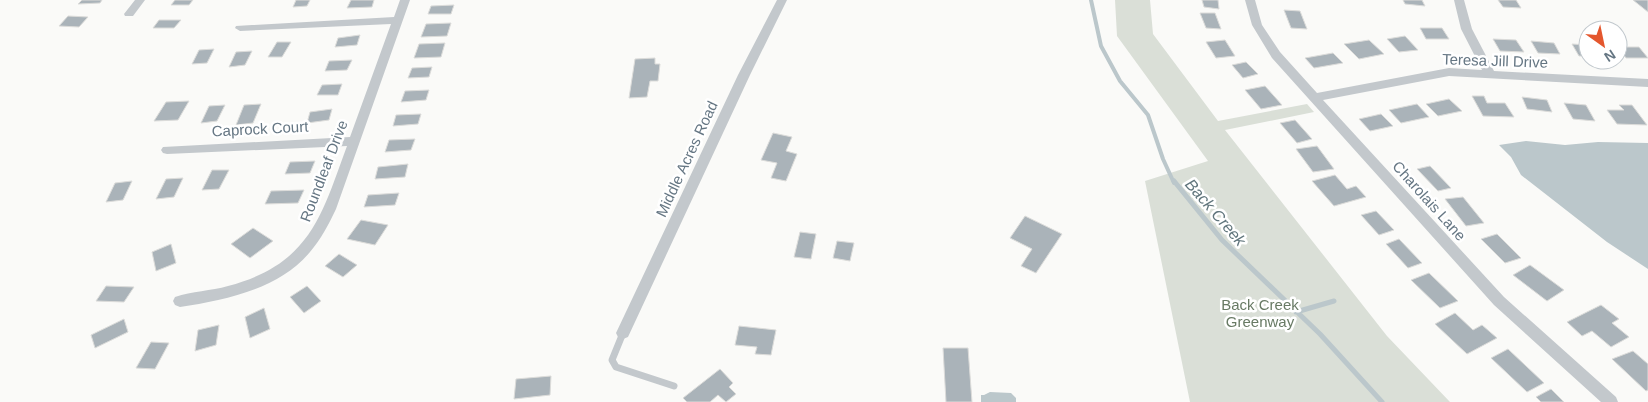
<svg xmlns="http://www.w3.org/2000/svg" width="1648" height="402" font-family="Helvetica,sans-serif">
  <rect width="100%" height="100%" fill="#fafaf8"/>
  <path fill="#dadfd7" d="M 1115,0 L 1150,0 L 1153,34 L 1218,121 L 1307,104 L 1314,112 L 1225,130 L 1387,336 L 1450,402 L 1190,402 L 1145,181 L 1208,161 L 1117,36 Z"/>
  <path fill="#bbc7cb" d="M 1526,141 L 1565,145 L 1598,142 L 1648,143 L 1648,269 L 1607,242 L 1521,175 L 1511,157 L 1499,145 Z
    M 990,392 L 1011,393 L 1016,398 L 1016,402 L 981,402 L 981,395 L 984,395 Z"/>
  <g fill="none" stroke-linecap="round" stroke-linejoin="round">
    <path stroke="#bbc7cb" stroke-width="4" d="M 1091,0 L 1101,46 L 1120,81 L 1148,115 L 1163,159 L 1174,183"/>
    <path stroke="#bbc7cb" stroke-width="5" d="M 1174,181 L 1222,240 L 1320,334 L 1382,402
      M 1296,312 L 1334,301"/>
  </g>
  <path fill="#aab3b9" stroke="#dcdcda" d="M 82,0 L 102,0 L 100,3 L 78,4 Z
    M 175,0 L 193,0 L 189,5 L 171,5 Z
    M 296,0 L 310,0 L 307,6 L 293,7 Z
    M 351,0 L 374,0 L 372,7 L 347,8 Z
    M 1202,0 L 1218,0 L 1219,9 L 1204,7 Z
    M 1403,0 L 1422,0 L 1425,6 L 1405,4 Z
    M 1498,0 L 1516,0 L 1521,8 L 1503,7 Z
    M 1633,0 L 1648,0 L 1648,12 Z
    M 454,5 L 451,14 L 428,14 L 431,6 Z
    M 1284,10 L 1300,11 L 1307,29 L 1291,28 Z
    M 1200,13 L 1215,13 L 1221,29 L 1206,28 Z
    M 68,16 L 88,17 L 79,27 L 59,26 Z
    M 159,20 L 181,20 L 174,28 L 153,28 Z
    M 451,23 L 447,36 L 421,37 L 426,24 Z
    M 1420,28 L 1442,28 L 1449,39 L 1426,39 Z
    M 360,35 L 357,45 L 335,47 L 338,38 Z
    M 1405,36 L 1418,50 L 1399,52 L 1387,39 Z
    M 1493,39 L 1516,40 L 1524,52 L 1500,51 Z
    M 1225,40 L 1235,56 L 1216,58 L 1206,42 Z
    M 1369,40 L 1384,54 L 1359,59 L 1344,44 Z
    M 1531,41 L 1554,43 L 1560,54 L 1538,53 Z
    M 277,42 L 291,42 L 282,57 L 268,57 Z
    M 445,43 L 441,57 L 414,58 L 419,44 Z
    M 1572,44 L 1588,45 L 1588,56 L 1579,56 Z
    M 1618,47 L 1639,47 L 1648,58 L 1626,58 Z
    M 214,49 L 207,63 L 192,64 L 199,50 Z
    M 252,51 L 245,65 L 229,67 L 236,52 Z
    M 1333,53 L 1343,63 L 1314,68 L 1305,58 Z
    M 655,58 L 655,64 L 660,64 L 658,81 L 650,81 L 647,97 L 629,98 L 635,59 Z
    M 352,60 L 347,70 L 325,71 L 329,61 Z
    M 1246,62 L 1258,74 L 1243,78 L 1232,65 Z
    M 432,67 L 429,77 L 408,78 L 412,68 Z
    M 342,84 L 338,95 L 317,95 L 322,85 Z
    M 1265,86 L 1282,105 L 1261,109 L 1245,90 Z
    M 429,90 L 426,100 L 401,102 L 405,91 Z
    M 1472,96 L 1484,96 L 1487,103 L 1505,103 L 1514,117 L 1483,116 Z
    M 1522,97 L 1547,100 L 1552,112 L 1527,109 Z
    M 1449,99 L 1462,111 L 1438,116 L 1426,104 Z
    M 189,101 L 178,120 L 154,121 L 166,102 Z
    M 1564,103 L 1586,105 L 1595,121 L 1573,119 Z
    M 261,104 L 253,123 L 236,125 L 244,105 Z
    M 1417,104 L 1429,117 L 1401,123 L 1389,110 Z
    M 225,105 L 217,121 L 201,123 L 209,106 Z
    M 1619,105 L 1632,105 L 1647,125 L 1617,124 L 1607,110 L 1624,110 Z
    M 332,109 L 329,120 L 307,123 L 310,112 Z
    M 421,114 L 418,124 L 393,126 L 396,115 Z
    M 1381,114 L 1393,126 L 1370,131 L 1359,119 Z
    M 1295,120 L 1312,139 L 1297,143 L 1280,123 Z
    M 773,133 L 792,137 L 786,151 L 797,154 L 786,181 L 771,178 L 777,163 L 761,160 Z
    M 415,139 L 411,150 L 385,152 L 389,140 Z
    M 1317,146 L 1334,169 L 1313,172 L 1296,149 Z
    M 315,161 L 310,173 L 285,174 L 290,162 Z
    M 408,164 L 405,177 L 375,179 L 378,167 Z
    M 1430,166 L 1451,188 L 1438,191 L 1417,169 Z
    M 212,170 L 229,170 L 219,189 L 202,190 Z
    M 1335,175 L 1347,189 L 1356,186 L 1366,197 L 1334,206 L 1312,181 Z
    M 183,178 L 174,197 L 156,199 L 166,179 Z
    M 132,181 L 123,200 L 106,202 L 115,183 Z
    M 304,190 L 298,203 L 265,204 L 271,191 Z
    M 399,193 L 395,205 L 364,207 L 368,195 Z
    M 1463,197 L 1484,223 L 1466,226 L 1445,199 Z
    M 1376,211 L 1394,230 L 1379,235 L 1361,215 Z
    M 1025,216 L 1062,234 L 1036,273 L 1021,266 L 1032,249 L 1010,238 Z
    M 361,220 L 388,225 L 375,245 L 347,239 Z
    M 253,228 L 273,241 L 250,258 L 231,244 Z
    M 800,232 L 816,234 L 811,259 L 794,257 Z
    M 1497,234 L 1521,258 L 1505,263 L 1481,239 Z
    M 1399,239 L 1422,263 L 1408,268 L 1386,244 Z
    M 837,241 L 854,243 L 850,261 L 833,258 Z
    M 171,244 L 176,263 L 156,271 L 152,252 Z
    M 339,254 L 357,265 L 343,277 L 325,266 Z
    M 1530,265 L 1564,290 L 1547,301 L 1513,275 Z
    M 1429,273 L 1458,301 L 1440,308 L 1411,280 Z
    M 106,286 L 134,287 L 124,302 L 96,301 Z
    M 307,286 L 321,301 L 304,313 L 290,297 Z
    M 1601,305 L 1619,319 L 1612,323 L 1629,337 L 1611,347 L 1592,331 L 1582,336 L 1567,322 Z
    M 264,308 L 270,329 L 250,338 L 245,317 Z
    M 1455,313 L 1473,330 L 1482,325 L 1497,338 L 1467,354 L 1435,324 Z
    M 124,319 L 128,332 L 95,348 L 91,335 Z
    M 219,325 L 216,345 L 195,351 L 198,330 Z
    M 739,326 L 776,330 L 771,355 L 755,354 L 757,347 L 735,345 Z
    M 151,342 L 169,343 L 155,369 L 136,368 Z
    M 943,348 L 968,348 L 972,402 L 946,402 Z
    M 1508,349 L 1544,383 L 1527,392 L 1491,358 Z
    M 1633,351 L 1648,364 L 1648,390 L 1646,391 L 1612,359 Z
    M 720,369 L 733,383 L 729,387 L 736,394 L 726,402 L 718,395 L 710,402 L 687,402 L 683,398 Z
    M 551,376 L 550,395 L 514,399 L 516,379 Z
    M 1551,389 L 1564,402 L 1541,402 L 1536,397 Z"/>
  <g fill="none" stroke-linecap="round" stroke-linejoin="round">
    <path stroke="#c3c8cc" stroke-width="7" d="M 623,333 L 612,360 L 616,367 L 674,386"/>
    <path fill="#c3c8cc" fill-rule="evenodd" d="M 135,0 L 145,0 L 133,16 L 125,16 L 124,14 Z
      M 400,0 L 410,0 L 336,209 C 329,224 321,239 310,252 C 279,289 226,300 180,307 L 175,305 L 173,301 L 175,297 C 192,291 211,291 228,286 C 310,264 321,217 347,146 L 167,154 L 163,153 L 161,150 L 163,147 L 350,137 L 391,24 L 240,31 L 235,28 L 236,26 L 394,17 Z
      M 777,0 L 787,0 L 750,75 L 628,337 L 623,339 L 618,337 L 616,333 L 738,75 Z
      M 1245,0 L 1255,0 L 1262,25 L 1280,52 L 1317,93 L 1449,68 L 1482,70 L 1461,29 L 1454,0 L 1464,0 L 1472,29 L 1494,71 L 1648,79 L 1648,87 L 1449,76 L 1323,100 L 1504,297 L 1616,397 L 1618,402 L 1601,402 L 1494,305 L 1272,58 L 1252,25 Z"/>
  </g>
  <g text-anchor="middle" stroke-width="5" stroke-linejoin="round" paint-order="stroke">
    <g font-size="15" fill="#657683" stroke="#fff">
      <text transform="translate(1495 61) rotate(2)" y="5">Teresa Jill Drive</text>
      <text transform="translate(260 129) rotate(-3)" y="5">Caprock Court</text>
      <text transform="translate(687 159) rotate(-65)" y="5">Middle Acres Road</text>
      <text transform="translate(324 171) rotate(-69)" y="5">Roundleaf Drive</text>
      <text transform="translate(1429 201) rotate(48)" y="5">Charolais Lane</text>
    </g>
    <g font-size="15" fill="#687a64" stroke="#fff">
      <text x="1260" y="310">Back Creek<tspan x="1260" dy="17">Greenway</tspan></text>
    </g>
    <g font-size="16" font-style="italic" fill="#60757c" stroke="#fff">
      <text transform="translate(1216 212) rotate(49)" y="6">Back Creek</text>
    </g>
  </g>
  <g transform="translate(1603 45) rotate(147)"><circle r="24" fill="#ffffff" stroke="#c1c8cd"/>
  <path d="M0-4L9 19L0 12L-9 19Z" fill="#e4572e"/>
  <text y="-8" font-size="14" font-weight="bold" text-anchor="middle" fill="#657683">N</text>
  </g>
</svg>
